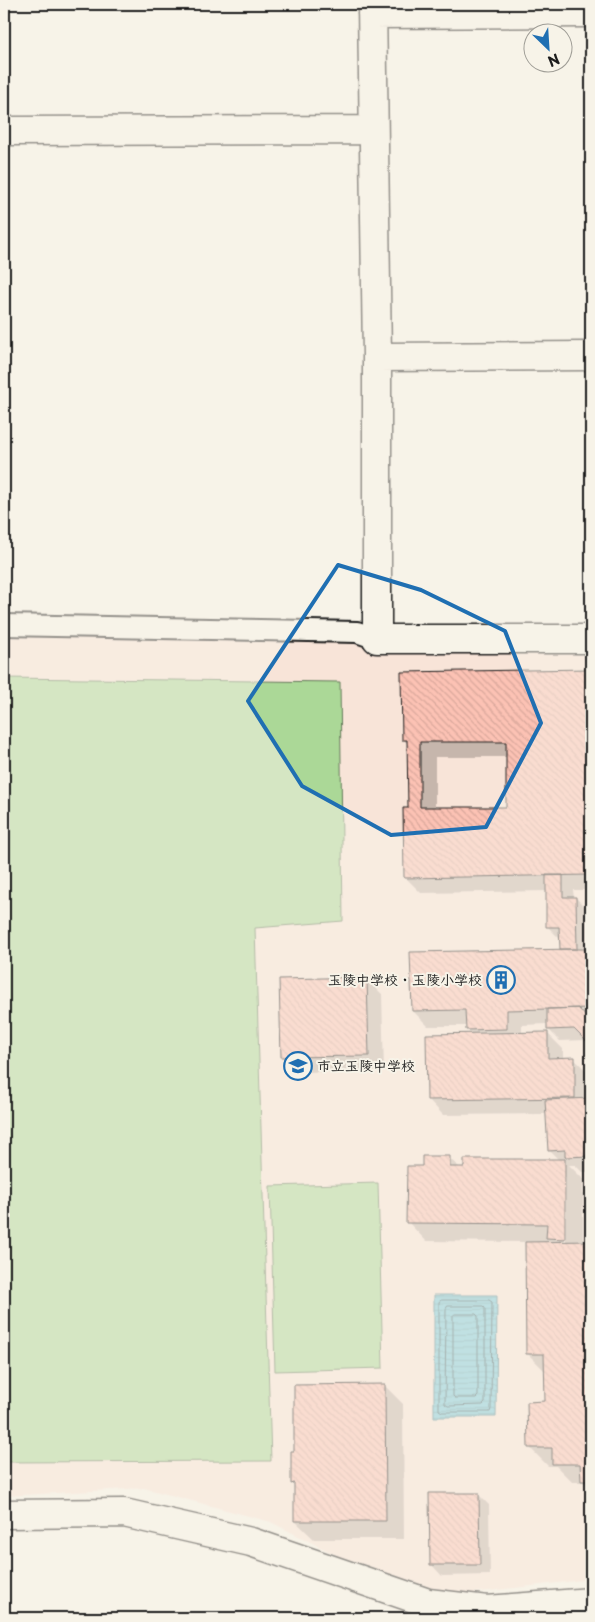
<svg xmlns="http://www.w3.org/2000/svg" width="595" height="1622" font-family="'Playpen Sans','Klee One',sans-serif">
  <defs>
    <pattern id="water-rules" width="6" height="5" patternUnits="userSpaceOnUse" patternTransform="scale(1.25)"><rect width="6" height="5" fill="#7dcbdc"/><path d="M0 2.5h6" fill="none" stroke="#6baebc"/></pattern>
    <pattern id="building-back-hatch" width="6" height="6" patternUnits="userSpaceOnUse" patternTransform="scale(1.25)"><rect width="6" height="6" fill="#fcc2b4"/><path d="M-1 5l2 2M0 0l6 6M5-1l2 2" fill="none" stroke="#d7a69a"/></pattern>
  </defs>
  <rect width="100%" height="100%" fill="#f7f3e8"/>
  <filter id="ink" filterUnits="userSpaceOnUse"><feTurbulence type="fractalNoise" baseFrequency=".02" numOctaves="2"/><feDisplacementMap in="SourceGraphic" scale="10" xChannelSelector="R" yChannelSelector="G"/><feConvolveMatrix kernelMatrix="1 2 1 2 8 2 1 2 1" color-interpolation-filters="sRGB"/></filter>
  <g filter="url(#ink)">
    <path fill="#f8e4d8" d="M 4,635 L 591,644 L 591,1579 L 455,1595 L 389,1582 L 271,1522 L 144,1488 L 4,1496 Z"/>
    <path fill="#abd897" stroke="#647a5a" d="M 4,678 L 340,682 L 343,921 L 255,928 L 271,1461 L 4,1462 Z
      M 378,1183 L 383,1368 L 275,1371 L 270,1186 Z"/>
    <path fill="url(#water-rules)" stroke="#56858f" d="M 434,1295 L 497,1295 L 496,1417 L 434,1417 Z"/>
    <path fill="#0003" fill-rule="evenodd" d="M 591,670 L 591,890 L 573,890 L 574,898 L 576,898 L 587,909 L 587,950 L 591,950 L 591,1045 L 586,1040 L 560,1041 L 548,1029 L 548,1024 L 522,1025 L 522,1034 L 547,1033 L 563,1049 L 563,1059 L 574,1059 L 590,1074 L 591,1172 L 582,1172 L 575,1165 L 569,1165 L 583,1179 L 583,1243 L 591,1242 L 591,1489 L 583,1482 L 572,1482 L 556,1466 L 548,1466 L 529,1447 L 546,1403 L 546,1372 L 527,1353 L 526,1242 L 426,1241 L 408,1222 L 423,1167 L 449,1158 L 460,1168 L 559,1160 L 549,1150 L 547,1114 L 443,1115 L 428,1099 L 472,1034 L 467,1029 L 467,1026 L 428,1026 L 413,1011 L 563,951 L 561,949 L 561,938 L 559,938 L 548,927 L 547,891 L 421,893 L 405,877 L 409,809 L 408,744 L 403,739 L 402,673 ZM 435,757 L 507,757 L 507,808 L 435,808 ZM 563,1177 L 566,1177 L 566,1245 L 564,1245 Z
      M 366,979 L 382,994 L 384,1071 L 297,1072 L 282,1057 Z
      M 385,1386 L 403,1404 L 404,1539 L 314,1539 L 295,1521 L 295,1486 L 292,1483 Z
      M 478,1494 L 489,1505 L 490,1575 L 442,1576 L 431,1564 Z"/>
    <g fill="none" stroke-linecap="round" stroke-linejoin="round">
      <path stroke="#436269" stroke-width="1" d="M 442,1300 L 489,1300 L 492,1302 L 491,1409 L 490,1412 L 442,1412 L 439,1410 L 439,1302 Z
        M 448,1306 L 483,1306 L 485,1308 L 485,1403 L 483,1405 L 448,1406 L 445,1404 L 446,1309 Z
        M 455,1314 L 476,1314 L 478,1316 L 478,1396 L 476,1398 L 455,1398 L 453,1396 L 453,1316 Z"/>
    </g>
    <path fill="url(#building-back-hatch)" stroke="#1c1c1c" fill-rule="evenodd" d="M 591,669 L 591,747 L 587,747 L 588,796 L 591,796 L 591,869 L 590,869 L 590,875 L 404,878 L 403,808 L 408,808 L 407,740 L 402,740 L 401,672 ZM 420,742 L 506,742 L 506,807 L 420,807 Z
      M 546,875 L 563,875 L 563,897 L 576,897 L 577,949 L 560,949 L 559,927 L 546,927 Z
      M 577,949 L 591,949 L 591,1008 L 507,1010 L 507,1029 L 466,1030 L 465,1010 L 412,1011 L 410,952 Z
      M 367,977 L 369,1056 L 281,1057 L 279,979 Z
      M 578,1008 L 591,1022 L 591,1046 L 574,1029 L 547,1030 L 547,1009 Z
      M 548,1032 L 548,1058 L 575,1057 L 575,1098 L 427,1100 L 426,1034 Z
      M 591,1098 L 591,1156 L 565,1157 L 565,1150 L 548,1151 L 545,1100 Z
      M 422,1156 L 450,1156 L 450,1167 L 464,1167 L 464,1159 L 565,1159 L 565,1239 L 546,1238 L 547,1224 L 406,1223 L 407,1166 L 422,1166 Z
      M 591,1241 L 591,1481 L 581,1481 L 580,1464 L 552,1464 L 552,1448 L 528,1448 L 527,1402 L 545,1401 L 544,1354 L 526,1354 L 525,1242 Z
      M 385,1384 L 386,1521 L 294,1521 L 294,1483 L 291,1484 L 291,1451 L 294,1451 L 294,1385 Z
      M 429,1493 L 479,1493 L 480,1565 L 430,1565 Z"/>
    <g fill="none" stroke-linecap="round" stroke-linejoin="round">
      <defs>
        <path id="lane" d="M 4,625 L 357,632 L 377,639"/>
        <path id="street" d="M 372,4 L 377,357 L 377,639 L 591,639
          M 372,14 L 591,13
          M 4,131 L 373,130
          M 377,357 L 591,356
          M 4,1514 L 124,1513 L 251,1542 L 428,1603 L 487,1610 L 591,1602"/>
      </defs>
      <use href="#lane" stroke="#1c1c1c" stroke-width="24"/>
      <use href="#street" stroke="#1c1c1c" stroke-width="31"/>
      <use href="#lane" stroke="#f7f3e8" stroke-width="20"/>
      <use href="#street" stroke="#f7f3e8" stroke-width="28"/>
    </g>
  </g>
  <path d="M0 0H595V1622H0ZM 338,565 L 421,590 L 505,631 L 541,723 L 486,827 L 391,835 L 302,786 L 248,701 Z" fill="#f7f3e8" fill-opacity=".55" fill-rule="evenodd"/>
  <path fill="none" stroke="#1f6fb2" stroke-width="4" stroke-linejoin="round" d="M 338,565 L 421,590 L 505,631 L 541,723 L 486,827 L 391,835 L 302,786 L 248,701 Z"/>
  <defs>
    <symbol id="building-ring" viewBox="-11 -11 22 22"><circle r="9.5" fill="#f7f3e8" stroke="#1f6fb2" stroke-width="1.5"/><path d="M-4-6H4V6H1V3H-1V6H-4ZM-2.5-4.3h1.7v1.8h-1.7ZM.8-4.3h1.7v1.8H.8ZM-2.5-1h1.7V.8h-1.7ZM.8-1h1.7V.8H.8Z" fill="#1f6fb2"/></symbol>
    <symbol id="school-ring" viewBox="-11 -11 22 22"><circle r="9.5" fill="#f7f3e8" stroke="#1f6fb2" stroke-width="1.5"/><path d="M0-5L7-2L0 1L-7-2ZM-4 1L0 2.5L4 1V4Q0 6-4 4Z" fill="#1f6fb2"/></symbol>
  </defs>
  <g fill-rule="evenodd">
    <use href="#building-ring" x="485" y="964" width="32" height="32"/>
    <use href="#school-ring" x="282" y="1050" width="32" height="32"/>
  </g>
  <g text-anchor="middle" stroke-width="4" stroke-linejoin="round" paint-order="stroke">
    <g font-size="14" font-weight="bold" fill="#1c1c1c" stroke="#f7f3e8" text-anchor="end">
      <text x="482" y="985">玉陵中学校・玉陵小学校</text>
      <text x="317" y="1071" text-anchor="start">市立玉陵中学校</text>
    </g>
  </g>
  <rect width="595" height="1622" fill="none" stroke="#f7f3e8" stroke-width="20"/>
  <rect x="10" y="10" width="575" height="1602" fill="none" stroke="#1c1c1c" stroke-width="2" filter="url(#ink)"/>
  <g transform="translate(548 48) rotate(155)"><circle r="24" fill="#f7f3e8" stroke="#9f9d96"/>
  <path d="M0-4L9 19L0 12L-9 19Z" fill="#1f6fb2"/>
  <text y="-8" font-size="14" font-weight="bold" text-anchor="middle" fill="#1c1c1c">N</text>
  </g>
</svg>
